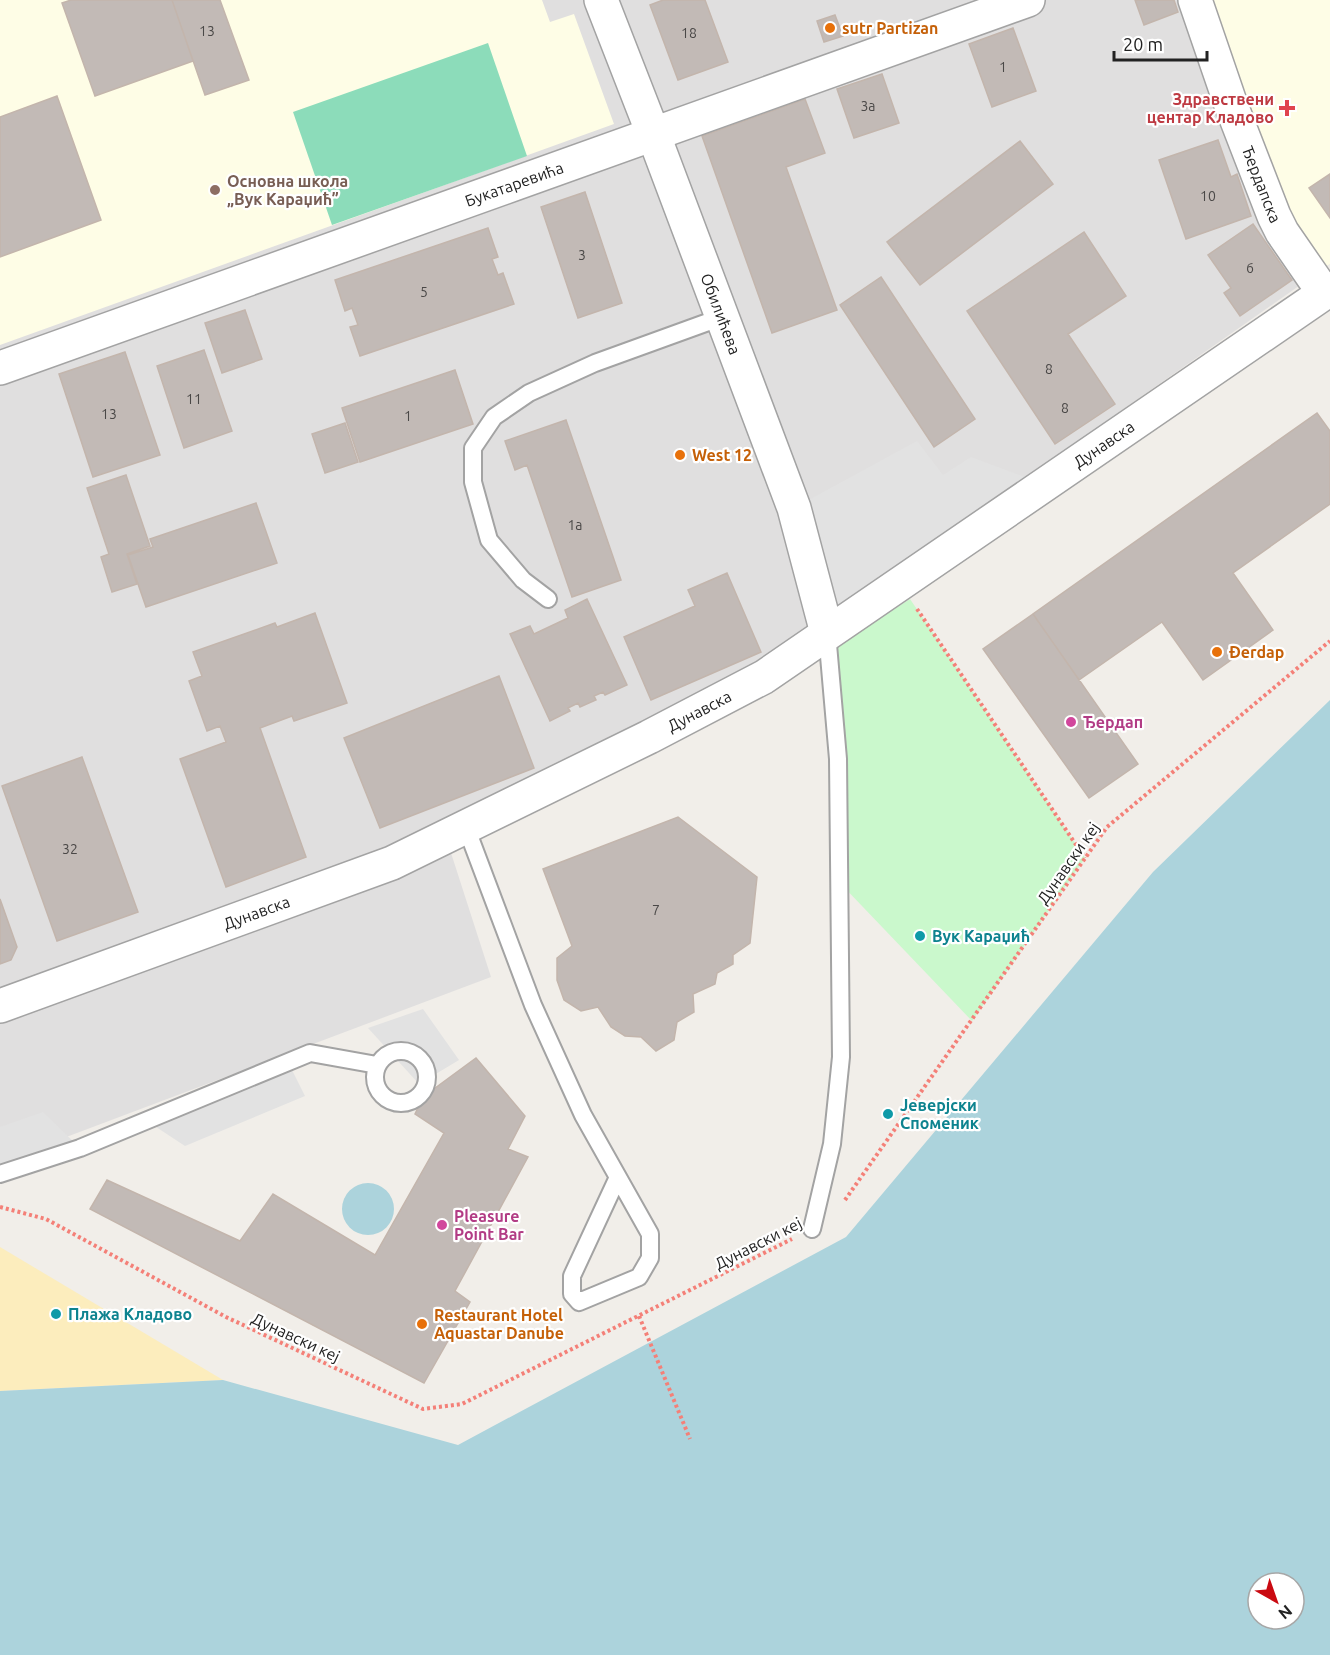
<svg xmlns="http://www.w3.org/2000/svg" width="1330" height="1655" font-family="Ubuntu,sans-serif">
  <rect width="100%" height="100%" fill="#f1eee9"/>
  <path fill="#e0dfdf" d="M 0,0 L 1330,0 L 1330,264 L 771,657 L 442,825 L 491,977 L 0,1162 Z"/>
  <path fill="#fefde6" d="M 0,0 L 542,0 L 550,22 L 574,14 L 614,124 L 0,345 Z
    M 1205,0 L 1330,0 L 1330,264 L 1322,269 L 1300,245 Z"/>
  <path fill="#fcedbd" d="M 0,1247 L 223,1380 L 0,1391 Z"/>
  <path fill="#caf8cc" d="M 910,599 L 1085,858 L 972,1021 L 840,883 L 829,654 L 838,645 Z"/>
  <path fill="#8cdcba" d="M 488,43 L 527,156 L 332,225 L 293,112 Z"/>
  <path fill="#e2e2e2" d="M 917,441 L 943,475 L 971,457 L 1046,485 L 827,633 L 794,508 Z
    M 423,1009 L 459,1060 L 419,1084 L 368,1028 Z
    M 288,1062 L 305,1096 L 185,1146 L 147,1121 Z
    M 43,1112 L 80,1148 L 0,1174 L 0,1127 Z"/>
  <path fill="#acd3dc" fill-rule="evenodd" d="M 1330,700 L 1330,1655 L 0,1655 L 0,1391 L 223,1380 L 458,1445 L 846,1237 L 1153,872 ZM 1258,1583 L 1294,1583 L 1294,1619 L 1258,1619 Z
    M342 1209a26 26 0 1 1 52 0a26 26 0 1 1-52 0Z"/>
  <path fill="#c2bab6" stroke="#c3b5ac" stroke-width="1.5" d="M 71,0 L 172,0 L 193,61 L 95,96 L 62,3 Z
    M 172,0 L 220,0 L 249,80 L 205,95 Z
    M 663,0 L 705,0 L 728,62 L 678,80 L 650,5 Z
    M 1135,0 L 1174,0 L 1178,12 L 1144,25 Z
    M 835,15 L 843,36 L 824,42 L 817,21 Z
    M 1013,28 L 1036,91 L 992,107 L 969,44 Z
    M 882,74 L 899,123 L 854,138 L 837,89 Z
    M 57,96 L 101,220 L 0,257 L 0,117 Z
    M 805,99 L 825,153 L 786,167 L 837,310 L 772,333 L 702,136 Z
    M 1218,140 L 1231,177 L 1237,174 L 1251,216 L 1186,239 L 1159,160 Z
    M 1020,141 L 1053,184 L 920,285 L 887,242 Z
    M 1330,174 L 1330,218 L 1309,188 Z
    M 585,192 L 622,303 L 578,318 L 541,207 Z
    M 1253,224 L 1292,280 L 1240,316 L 1224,293 L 1231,288 L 1208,255 Z
    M 488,228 L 498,257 L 492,259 L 498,275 L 503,273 L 514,304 L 360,356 L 350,327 L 358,325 L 352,308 L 345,311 L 335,280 Z
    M 1084,232 L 1126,296 L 1068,334 L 1115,404 L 1055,444 L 967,311 Z
    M 881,277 L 975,419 L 934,447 L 840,305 Z
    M 245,310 L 262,359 L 222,373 L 205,323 Z
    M 204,350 L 232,431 L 184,448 L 157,366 Z
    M 125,352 L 160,455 L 93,477 L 59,374 Z
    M 455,370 L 473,424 L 360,462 L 342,408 Z
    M 1317,413 L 1330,431 L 1330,504 L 1233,573 L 1273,630 L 1203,680 L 1162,622 L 1079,680 L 1033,614 Z
    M 566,420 L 621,580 L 572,597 L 527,465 L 515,470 L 505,441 Z
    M 345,423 L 358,462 L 325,473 L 312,434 Z
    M 126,475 L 150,546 L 127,554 L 137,584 L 112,592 L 101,557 L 109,554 L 87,488 Z
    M 256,503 L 277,563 L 146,607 L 128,555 L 153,547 L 150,539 Z
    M 727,573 L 761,652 L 651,700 L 624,637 L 695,606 L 688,590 Z
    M 587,599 L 627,685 L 605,695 L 603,692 L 594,696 L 596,700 L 580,707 L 578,703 L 568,708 L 570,711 L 550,721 L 510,634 L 530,626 L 534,634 L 568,618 L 565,610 Z
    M 315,613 L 347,703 L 294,721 L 292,716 L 260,728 L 306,857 L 226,887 L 180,759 L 226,742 L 220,726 L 207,731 L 189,681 L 202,676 L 193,652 L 275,623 L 277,627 Z
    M 1033,614 L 1138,764 L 1089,798 L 983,649 Z
    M 499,676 L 534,768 L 380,828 L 344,738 Z
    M 82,757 L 138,912 L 57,941 L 2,786 Z
    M 678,817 L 757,877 L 750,943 L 733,955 L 733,964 L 717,973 L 715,984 L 693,994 L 694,1012 L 677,1022 L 674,1040 L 656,1051 L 641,1037 L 625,1036 L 611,1027 L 598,1007 L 581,1011 L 564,1000 L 557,980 L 557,958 L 572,946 L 543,869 Z
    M 0,899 L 17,947 L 11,960 L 0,964 Z
    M 476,1058 L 525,1116 L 508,1149 L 528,1157 L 455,1291 L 470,1302 L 424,1383 L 90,1209 L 107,1180 L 240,1241 L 273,1194 L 375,1255 L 444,1133 L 415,1114 L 423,1097 Z"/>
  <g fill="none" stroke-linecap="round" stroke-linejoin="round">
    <defs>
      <path id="service" d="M 548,599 L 523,580 L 489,540 L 473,482 L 473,448 L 494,417 L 529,393 L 595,363 L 722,317
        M 466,827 L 533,1005 L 583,1115 L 650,1234 L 650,1258 L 639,1277 L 579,1302 L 572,1294 L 572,1276 L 618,1177
        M375 1077a26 26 0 1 1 52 0a26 26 0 1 1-52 0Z
        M 0,1174 L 80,1148 L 310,1053 L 377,1065
        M 812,1229 L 832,1144 L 841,1057 L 838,759 L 827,633"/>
      <g id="minor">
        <path id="s1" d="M 601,0 L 654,136 L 794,508 L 827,633"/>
        <path id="s2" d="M 1195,0 L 1231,105 L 1274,216 L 1282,232 L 1324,293"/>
        <path id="s3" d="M 0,368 C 342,244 686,124 1028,0"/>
        <path id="s4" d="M 0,1006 L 392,863 L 649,737 L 764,677 L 1330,289"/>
      </g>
    </defs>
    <use href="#service" stroke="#a3a3a3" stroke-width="20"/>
    <use href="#minor" stroke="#a3a3a3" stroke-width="36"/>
    <path stroke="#f48078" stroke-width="4" stroke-dasharray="3 3" stroke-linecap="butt" d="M 917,609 L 1085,858
      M 845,1200 L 1107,827 L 1330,641
      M 0,1207 L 46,1219 L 226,1317 L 423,1409 L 462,1404 L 792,1239
      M 639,1316 L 690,1439"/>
    <use href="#service" stroke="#fff" stroke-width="16"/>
    <use href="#minor" stroke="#fff" stroke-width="33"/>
  </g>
  <g fill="#e8710a" stroke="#fff" stroke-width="2">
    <circle cx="830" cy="28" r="6"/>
    <circle cx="680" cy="455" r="6"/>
    <circle cx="1217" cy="652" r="6"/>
    <circle cx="422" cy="1324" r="6"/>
  </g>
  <path fill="#e0444e" stroke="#fff" stroke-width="2" d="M1284 99h6v6h6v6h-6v6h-6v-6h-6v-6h6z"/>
  <circle fill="#8d6e63" stroke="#fff" stroke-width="2" cx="215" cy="190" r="6"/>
  <g fill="#d1479c" stroke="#fff" stroke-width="2">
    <circle cx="1071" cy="722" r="6"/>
    <circle cx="442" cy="1225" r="6"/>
  </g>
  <g fill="#0f9aa8" stroke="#fff" stroke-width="2">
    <circle cx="920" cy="936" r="6"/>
    <circle cx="888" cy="1114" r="6"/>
    <circle cx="56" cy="1314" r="6"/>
  </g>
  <g text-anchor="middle" stroke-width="4.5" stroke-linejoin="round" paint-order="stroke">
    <g font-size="14" fill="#4a4847">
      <text x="207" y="36">13</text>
      <text x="689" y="38">18</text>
      <text x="1003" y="72">1</text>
      <text x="868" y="111">3a</text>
      <text x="1208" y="201">10</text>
      <text x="582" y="260">3</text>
      <text x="1250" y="273">6</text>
      <text x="424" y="297">5</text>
      <text x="1049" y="374">8</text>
      <text x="194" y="404">11</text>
      <text x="1065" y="413">8</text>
      <text x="109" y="419">13</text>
      <text x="408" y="421">1</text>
      <text x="575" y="530">1a</text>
      <text x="70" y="854">32</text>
      <text x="656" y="915">7</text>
    </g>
    <g font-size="16" font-weight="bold" fill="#c56008" stroke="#fff" text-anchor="start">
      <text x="842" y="34">sutr Partizan</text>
      <text x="692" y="461">West 12</text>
      <text x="1229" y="658">Đerdap</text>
      <text x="434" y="1321">Restaurant Hotel<tspan x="434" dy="18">Aquastar Danube</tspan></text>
    </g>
    <g font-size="16" font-weight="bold" fill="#be3a42" stroke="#fff" text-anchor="end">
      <text x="1274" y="105">Здравствени<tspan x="1274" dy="18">центар Кладово</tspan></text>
    </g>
    <g font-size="16" font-weight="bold" fill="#785e54" stroke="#fff" text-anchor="start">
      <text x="227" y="187">Основна школа<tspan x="227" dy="18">„Вук Караџић”</tspan></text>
    </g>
    <g font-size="16" fill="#222" stroke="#fff">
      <text dy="6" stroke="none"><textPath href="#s3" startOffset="546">Букатаревића</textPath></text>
      <text dy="6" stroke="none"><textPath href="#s2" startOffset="196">Ђердапска</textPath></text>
      <text dy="6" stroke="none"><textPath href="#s1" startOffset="336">Обилићева</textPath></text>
      <text dy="6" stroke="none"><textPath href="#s4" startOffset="1245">Дунавска</textPath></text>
      <text dy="6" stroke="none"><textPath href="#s4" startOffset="760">Дунавска</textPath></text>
      <text transform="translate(1068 863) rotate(-55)" y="6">Дунавски кеј</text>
      <text dy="6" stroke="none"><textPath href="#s4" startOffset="273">Дунавска</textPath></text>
      <text transform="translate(758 1243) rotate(-27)" y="6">Дунавски кеј</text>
      <text transform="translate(296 1337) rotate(25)" y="6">Дунавски кеј</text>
    </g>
    <g font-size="16" font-weight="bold" fill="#b23c85" stroke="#fff" text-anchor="start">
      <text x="1083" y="728">Ђердап</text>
      <text x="454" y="1222">Pleasure<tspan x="454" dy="18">Point Bar</tspan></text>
    </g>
    <g font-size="16" font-weight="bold" fill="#0d838f" stroke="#fff" text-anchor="start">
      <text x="932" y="942">Вук Караџић</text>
      <text x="900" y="1111">Јеверјски<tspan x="900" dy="18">Споменик</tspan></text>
      <text x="68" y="1320">Плажа Кладово</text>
    </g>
  </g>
  <g transform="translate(1276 1601) rotate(140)"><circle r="28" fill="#ffffff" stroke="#a7a7a7" stroke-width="1.5"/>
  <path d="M0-4.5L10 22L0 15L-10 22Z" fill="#ca0a11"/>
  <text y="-9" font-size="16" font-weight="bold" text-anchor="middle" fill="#222222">N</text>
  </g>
  <path d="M1114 51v9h93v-9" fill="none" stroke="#222222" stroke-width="3"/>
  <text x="1123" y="51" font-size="18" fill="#222222" stroke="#ffffff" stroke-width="4.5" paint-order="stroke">20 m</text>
</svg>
